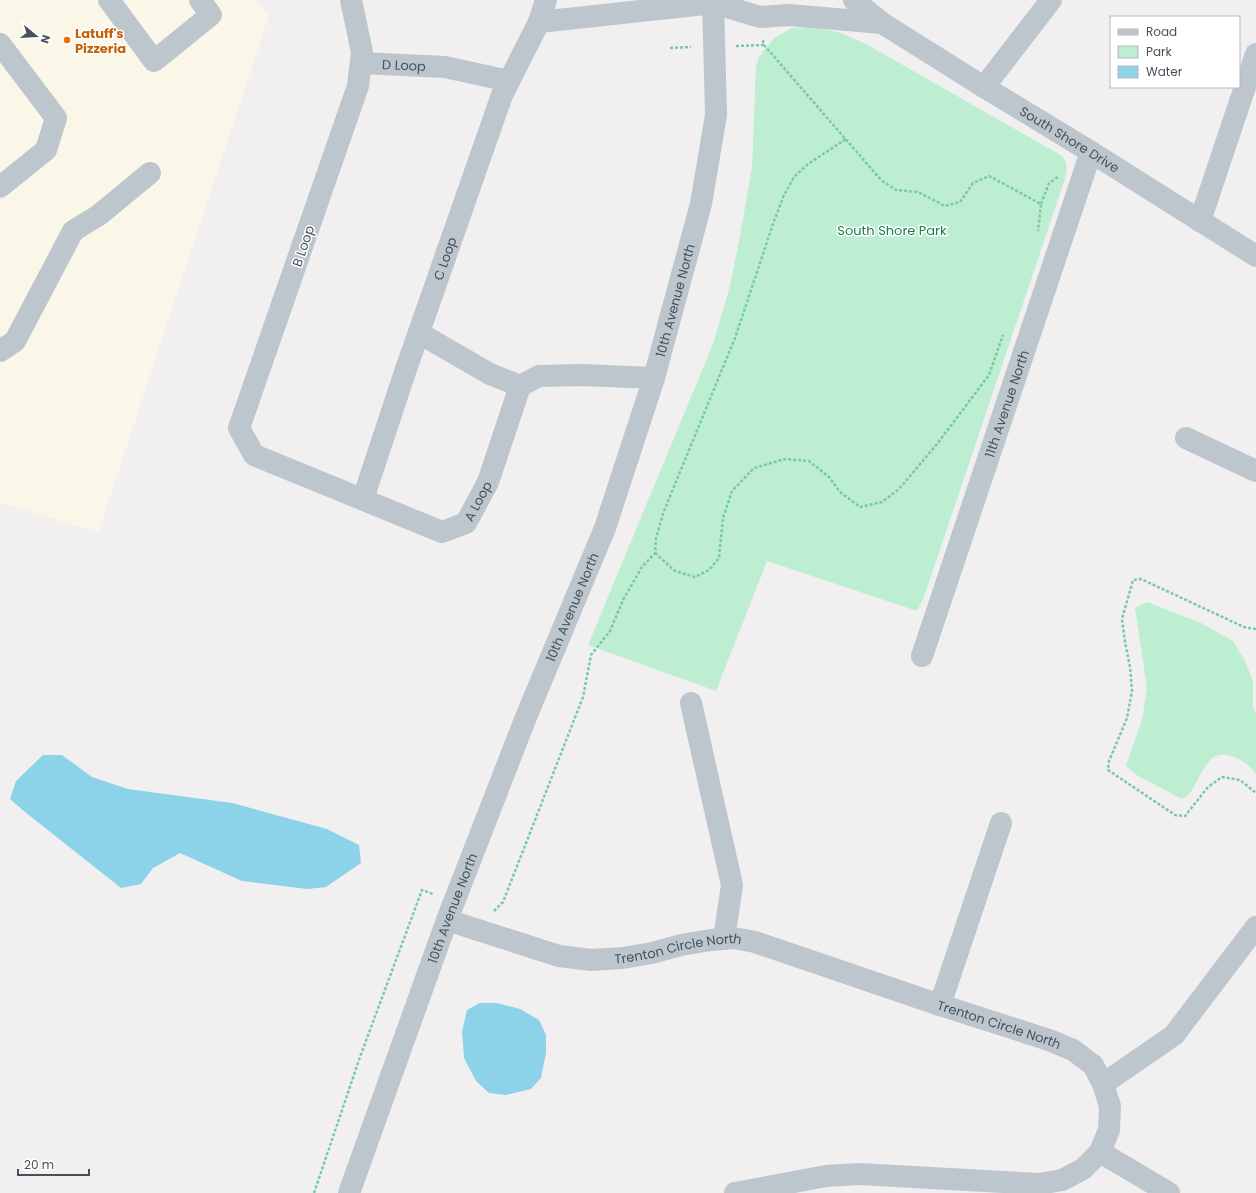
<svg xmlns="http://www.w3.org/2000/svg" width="1256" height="1193" font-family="Poppins,sans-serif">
  <rect width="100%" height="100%" fill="#f1efef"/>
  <path fill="#fbf7e8" d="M 0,0 L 256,0 L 269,15 L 98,533 L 0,502 Z"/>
  <path fill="#beeed2" d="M 815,27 L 841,33 L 868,45 L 1057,153 C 1069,160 1067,167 1065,179 L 924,597 L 917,611 L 767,561 L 716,691 L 588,645 L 713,344 L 730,286 L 740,236 L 752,167 L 756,66 L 759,57 L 774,38 L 792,28 Z
    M 1147,602 L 1201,623 L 1233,641 L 1244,659 L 1253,681 L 1253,707 L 1256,713 L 1256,774 C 1249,765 1241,759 1231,756 C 1206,747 1201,780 1189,794 C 1187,796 1184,798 1182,799 L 1138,776 L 1126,766 L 1142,720 L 1147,688 L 1135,608 Z"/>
  <path fill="#8cd3ea" d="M 43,755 L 62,755 L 92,777 L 128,789 L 232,803 L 327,829 L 359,845 L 361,863 L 326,887 L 307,889 L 242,881 L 180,853 L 153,868 L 141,884 L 121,888 L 25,812 L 10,799 L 16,781 Z
    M 480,1003 L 497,1003 L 520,1009 L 539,1020 L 546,1035 L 546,1053 L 541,1078 L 531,1089 L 506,1095 L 489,1093 L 476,1081 L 464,1058 L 462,1032 L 467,1010 Z"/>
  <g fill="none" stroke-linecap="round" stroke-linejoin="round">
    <path stroke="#77cba4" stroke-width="2.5" stroke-dasharray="3 2" stroke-linecap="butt" d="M 763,40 L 764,45 L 881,180 L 896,190 L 918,192 L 945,206 L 960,202 L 973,183 L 989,176 L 1041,204 L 1038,231
      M 736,46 L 764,45
      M 670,48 L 691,47
      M 1041,204 L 1049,183 L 1058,177
      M 655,553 L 675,571 L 695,577 L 709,570 L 719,558 L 723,518 L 732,491 L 754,468 L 785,459 L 809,461 L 829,477 L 840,492 L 860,507 L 882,502 L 899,489 L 937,444 L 989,375 L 1003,335
      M 1256,629 L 1244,627 L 1141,579 L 1133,580 L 1122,619 L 1125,642 L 1130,667 L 1132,691 L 1127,718 L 1109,761 L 1108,770 L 1175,815 L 1185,816 L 1208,787 L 1222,777 L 1240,780 L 1256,793
      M 494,911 L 503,902 L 583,697 L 591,655 L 610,631 L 623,600 L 642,567 L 655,553 L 656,538 L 664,511 L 735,338 L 774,221 L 784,195 L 794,177 L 808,164 L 846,139
      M 314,1193 L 360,1057 L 422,890 L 433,894"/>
    <g stroke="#bdc6cd" stroke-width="22">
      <path d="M 109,0 L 154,61 L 211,15 L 200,0"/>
      <path id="s1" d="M 351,0 L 362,52 L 358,86 L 239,428 L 254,455 L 442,532 L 466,523 L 488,482 L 520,386 L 539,376 L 582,375 L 654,378"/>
      <path id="s2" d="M 854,0 L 882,23 L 984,87 L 1091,152 L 1256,256"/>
      <path d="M 714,3 L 760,17 L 789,15 L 882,23"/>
      <path d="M 539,22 L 714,3 L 719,0"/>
      <path d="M 0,44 L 56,118 L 46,150 L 0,187"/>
      <path id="s3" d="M 361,63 L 445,67 L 509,81"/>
      <path d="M 984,87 L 1051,0"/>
      <path d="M 1200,221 L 1256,54"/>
      <path d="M 419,333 L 490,374 L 520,386"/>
      <path d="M 0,351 L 15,341 L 73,231 L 99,215 L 150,173"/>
      <path d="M 1186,438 L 1256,471"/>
      <path id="s4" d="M 363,499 L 405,372 L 502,95 L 539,22 L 546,0"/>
      <path id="s5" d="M 922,656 L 1091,152"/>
      <path d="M 691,703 L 732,885 L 724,939"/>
      <path id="s6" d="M 447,920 L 559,956 L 591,960 L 623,958 L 652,953 L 681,945 L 711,940 L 734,938 L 755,942 L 940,1005 L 1049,1040 L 1073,1050 L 1093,1065 L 1103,1084 L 1110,1106 L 1109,1130 L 1100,1152 L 1083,1169 L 1062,1180 L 1039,1184 L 859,1174 L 826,1176 L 735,1193"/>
      <path d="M 940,1005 L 1001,823"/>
      <path d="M 1103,1084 L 1174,1035 L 1256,927"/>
      <path d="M 1100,1152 L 1169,1193"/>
      <path id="s7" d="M 349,1193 L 447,920 L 526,717 L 605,528 L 654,378 L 701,204 L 716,115 L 713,0"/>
    </g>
  </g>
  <circle fill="#e8710a" stroke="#fff" stroke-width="1.5" cx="67" cy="40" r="4"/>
  <g text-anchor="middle" stroke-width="3" stroke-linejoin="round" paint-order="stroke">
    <g font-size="13" font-weight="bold" fill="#c56008" stroke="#fff" text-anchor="start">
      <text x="75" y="38">Latuff's<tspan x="75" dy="15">Pizzeria</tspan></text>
    </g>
    <g font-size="13" fill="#47515c" stroke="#fff">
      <text dy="5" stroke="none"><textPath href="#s3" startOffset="43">D Loop</textPath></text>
      <text dy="5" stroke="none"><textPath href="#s2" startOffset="257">South Shore Drive</textPath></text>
      <text transform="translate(303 246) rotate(-71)" y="5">B Loop</text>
      <text dy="5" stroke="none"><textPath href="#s4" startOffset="254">C Loop</textPath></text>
      <text dy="5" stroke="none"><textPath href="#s7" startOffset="951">10th Avenue North</textPath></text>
      <text dy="5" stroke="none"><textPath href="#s5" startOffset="266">11th Avenue North</textPath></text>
      <text dy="5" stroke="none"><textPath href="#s1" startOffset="734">A Loop</textPath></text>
      <text dy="5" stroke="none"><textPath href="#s7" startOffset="627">10th Avenue North</textPath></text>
      <text dy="5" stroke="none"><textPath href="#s7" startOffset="303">10th Avenue North</textPath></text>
      <text dy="5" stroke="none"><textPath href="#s6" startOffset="238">Trenton Circle North</textPath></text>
      <text dy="5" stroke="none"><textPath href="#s6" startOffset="574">Trenton Circle North</textPath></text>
    </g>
    <g font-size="13" fill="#197c4e" stroke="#fff">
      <text x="892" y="235">South Shore Park</text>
    </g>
  </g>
  <rect x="1110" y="16" width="130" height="72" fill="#ffffff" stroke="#b5b9be"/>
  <rect x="1118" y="29" width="20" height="6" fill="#bdc6cd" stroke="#b5b9be"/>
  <text x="1146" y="36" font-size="12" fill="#47515c">Road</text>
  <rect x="1118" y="46" width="20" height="12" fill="#beeed2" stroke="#b5b9be"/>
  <text x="1146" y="56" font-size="12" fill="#47515c">Park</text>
  <rect x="1118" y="66" width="20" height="12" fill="#8cd3ea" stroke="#b5b9be"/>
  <text x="1146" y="76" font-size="12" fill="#47515c">Water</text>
  <g transform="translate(36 36) rotate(108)" stroke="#ffffff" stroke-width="3" paint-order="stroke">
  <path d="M0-3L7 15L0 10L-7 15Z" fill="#47515c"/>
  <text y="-6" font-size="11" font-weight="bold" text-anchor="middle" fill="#47515c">N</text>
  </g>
  <path d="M18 1169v6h71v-6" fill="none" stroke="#47515c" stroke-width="2"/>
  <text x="24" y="1169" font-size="12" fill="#47515c" stroke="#ffffff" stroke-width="3" paint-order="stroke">20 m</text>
</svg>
